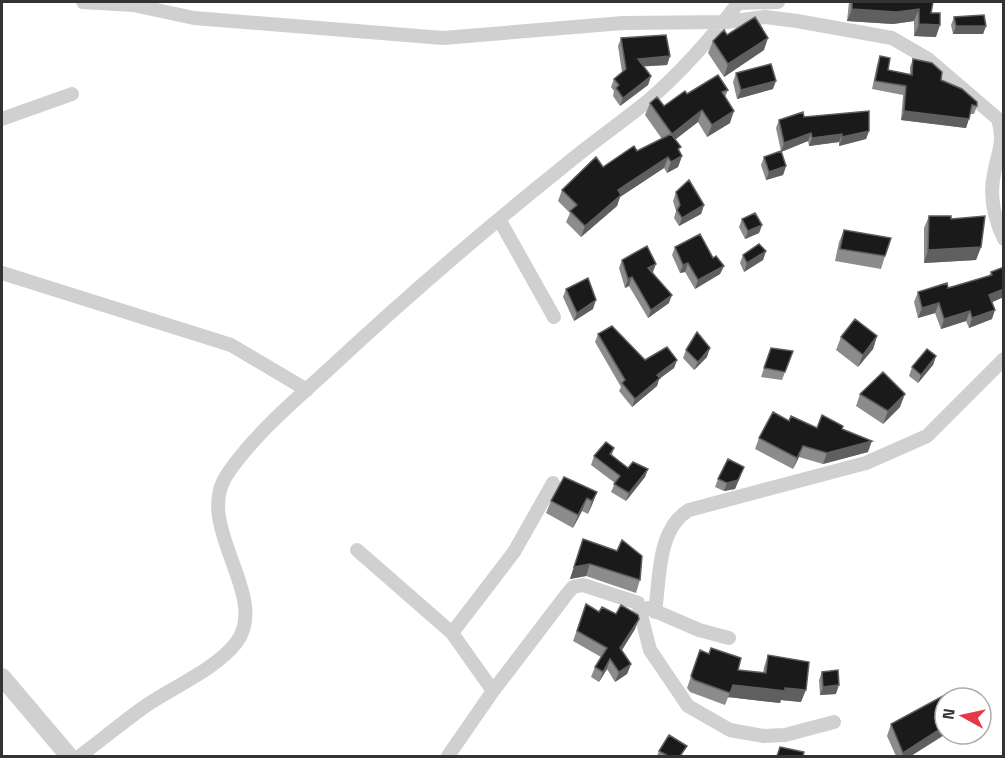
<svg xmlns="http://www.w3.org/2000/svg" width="1005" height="758" font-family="'Titillium Web',sans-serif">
  <rect width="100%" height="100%" fill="#fff"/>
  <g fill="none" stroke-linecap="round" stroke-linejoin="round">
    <path stroke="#d0d0d0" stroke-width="14" d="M 83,2 L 133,5 L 194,18 L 443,38 L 623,23 L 727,22 L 765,17 L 797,21 L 892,38 L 928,59 L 998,119 C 1005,143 998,151 994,174 C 989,197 994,218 1004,239
      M 738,3 L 778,2
      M 2,119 L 72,94
      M 499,219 L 554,317
      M 2,273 L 231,345 L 307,390
      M 357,550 L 452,633 L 493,691
      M 648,608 L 699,630 L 729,638
      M 655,612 C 660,578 657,529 689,510 L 866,463 L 927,436 L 1004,359
      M 452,633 L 514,552 L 553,483
      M 80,756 C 101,740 122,723 144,707 C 171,688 216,669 236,643 C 272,596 191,525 228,473 C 255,434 293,402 328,370 C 404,299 483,231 564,166 C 591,143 621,123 649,100 C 682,71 713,36 739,2
      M 448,756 L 493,691 L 567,594 L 573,587 L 583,585 L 638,603 L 650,650 L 688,706 L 730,730 L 764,736 L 785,735 L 834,722"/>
    <path stroke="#d0d0d0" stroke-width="18" d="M 2,677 L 69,756"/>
  </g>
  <path fill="#8c8c8c" d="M 849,2 L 933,2 L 931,13 L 936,37 L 914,36 L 914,21 L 893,24 L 847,21 Z
    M 954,17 L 986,26 L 983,34 L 953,34 L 951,25 Z
    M 727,35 L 764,50 L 724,77 L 708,53 L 713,41 Z
    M 621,38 L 670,56 L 667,65 L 644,66 L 651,76 L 648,85 L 620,106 L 613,96 L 614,91 L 611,87 L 614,79 L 622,72 L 618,46 Z
    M 880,56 L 888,70 L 910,74 L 910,67 L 913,59 L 941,80 L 977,106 L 974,114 L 970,114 L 966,128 L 901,120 L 903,95 L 872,89 L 877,65 Z
    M 736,73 L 773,89 L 737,99 L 733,82 Z
    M 728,90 L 725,97 L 730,123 L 707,137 L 698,122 L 675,139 L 682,156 L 678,167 L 667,173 L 664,168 L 620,197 L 617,206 L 581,237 L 566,222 L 570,213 L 558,201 L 562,190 L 603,167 L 662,139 L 645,115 L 650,103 L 664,106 L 687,94 Z
    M 804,117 L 869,131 L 866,139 L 839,146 L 839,142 L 809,146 L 808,141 L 781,152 L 786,166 L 783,175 L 766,180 L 761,165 L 764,157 L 781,151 L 776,128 L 779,120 Z
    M 676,192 L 704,205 L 701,214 L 679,226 L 674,218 L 676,211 L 673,201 Z
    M 929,216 L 951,219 L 981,247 L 976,260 L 924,263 L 924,228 Z
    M 742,219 L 762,225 L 759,233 L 745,239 L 739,227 Z
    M 844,230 L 885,256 L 881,269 L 835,261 L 839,242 Z
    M 675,247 L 713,258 L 724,266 L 720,274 L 695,289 L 685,272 L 680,273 L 672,255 Z
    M 766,251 L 763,260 L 744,272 L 740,263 L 743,255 Z
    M 622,260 L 653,272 L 669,303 L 648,318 L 629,286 L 625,288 L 619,268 Z
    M 1004,267 L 992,302 L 992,319 L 969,328 L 966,321 L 941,329 L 935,313 L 918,318 L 914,302 L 918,292 L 948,288 L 989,276 L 991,272 Z
    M 566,289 L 593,309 L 574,321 L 563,297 Z
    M 598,334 L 645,360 L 677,360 L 674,368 L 659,379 L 657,386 L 632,407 L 619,391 L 621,387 L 595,342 Z
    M 877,336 L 873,349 L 858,367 L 836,350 L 841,337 Z
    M 771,348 L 793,351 L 782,380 L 761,377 Z
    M 686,350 L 707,357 L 694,370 L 683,358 Z
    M 936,356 L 933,365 L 918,383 L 909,376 L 912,367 Z
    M 860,394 L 900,407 L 883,424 L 856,406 Z
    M 789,421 L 817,428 L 842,429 L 868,452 L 823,464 L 799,457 L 793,469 L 755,449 L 759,438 Z
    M 614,448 L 612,455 L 628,468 L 648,469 L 645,477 L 626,501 L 611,492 L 615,483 L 591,465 L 594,456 Z
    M 741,475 L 735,489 L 724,491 L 715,487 L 718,479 Z
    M 597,492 L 588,514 L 582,511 L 573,528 L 546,513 L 551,501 Z
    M 583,539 L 617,551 L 640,580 L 636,593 L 586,576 L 570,579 Z
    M 586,604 L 599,612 L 635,629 L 622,650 L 631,664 L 627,674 L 615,682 L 607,669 L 599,682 L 591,677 L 595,667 L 601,657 L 573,641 Z
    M 700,650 L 738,670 L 763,673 L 764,667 L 768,655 L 801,702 L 781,700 L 780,703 L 728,697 L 725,705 L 690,692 L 687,688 Z
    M 822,672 L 836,694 L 820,695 L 819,680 Z
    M 891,724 L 911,756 L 896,756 L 887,736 Z
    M 659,751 L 684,755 L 683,756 L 657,756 Z"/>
  <path fill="#5f5f5f" d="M 852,9 L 919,9 L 914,21 L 893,24 L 847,21 Z
    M 919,24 L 940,25 L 936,37 L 914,36 Z
    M 956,26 L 986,26 L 983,34 L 953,34 Z
    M 768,38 L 764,50 L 724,77 L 728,64 Z
    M 670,56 L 667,65 L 635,67 L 638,59 Z
    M 651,76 L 648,85 L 620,106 L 623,98 Z
    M 776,81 L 773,89 L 737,99 L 741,90 Z
    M 702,110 L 698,122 L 667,146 L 672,134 Z
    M 734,111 L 730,123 L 707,137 L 712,125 Z
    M 904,111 L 969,119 L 966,128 L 901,120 Z
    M 869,131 L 866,139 L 839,146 L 842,137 Z
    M 811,133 L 808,141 L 781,152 L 784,143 Z
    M 842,134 L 839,142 L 809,146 L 812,138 Z
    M 682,156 L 678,167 L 667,173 L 671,162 Z
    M 668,157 L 664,168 L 620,197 L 617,206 L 581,237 L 585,226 L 618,190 Z
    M 786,166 L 783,175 L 766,180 L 769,172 Z
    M 704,205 L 701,214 L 679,226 L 682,218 Z
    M 762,225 L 759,233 L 745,239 L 748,231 Z
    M 981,247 L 976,260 L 924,263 L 928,250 Z
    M 766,251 L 763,260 L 744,272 L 747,263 Z
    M 688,263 L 685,272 L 680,273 L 683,265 Z
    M 656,264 L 653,272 L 645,277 L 648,268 Z
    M 724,266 L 720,274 L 695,289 L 698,280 Z
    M 632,277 L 629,286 L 625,288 L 628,279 Z
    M 1004,289 L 1004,297 L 986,305 L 989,295 Z
    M 672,295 L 669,303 L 648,318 L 651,310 Z
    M 596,300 L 593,309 L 574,321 L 577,313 Z
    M 939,303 L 935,313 L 918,318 L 922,308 Z
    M 995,310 L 992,319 L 969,328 L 972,318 Z
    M 970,311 L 966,321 L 941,329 L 944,319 Z
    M 877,336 L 873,349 L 858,367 L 863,355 Z
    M 710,348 L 707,357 L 694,370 L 698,362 Z
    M 936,356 L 933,365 L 918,383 L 921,375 Z
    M 677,360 L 674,368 L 659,379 L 657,386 L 632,407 L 635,399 L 657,375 Z
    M 905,394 L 900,407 L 883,424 L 888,411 Z
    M 872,441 L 868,452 L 823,464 L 827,453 Z
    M 803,446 L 799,457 L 793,469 L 797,458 Z
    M 744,467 L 735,489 L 724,491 L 727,483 Z
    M 648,469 L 645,477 L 626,501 L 629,493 Z
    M 597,492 L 592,505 L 588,514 L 592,501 Z
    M 587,498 L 582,511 L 573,528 L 578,515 Z
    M 590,564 L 586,576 L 570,579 L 574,567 Z
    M 639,619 L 635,629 L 617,658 L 620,648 Z
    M 610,659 L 607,669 L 599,682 L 603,672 Z
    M 631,664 L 627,674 L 615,682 L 619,672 Z
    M 733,685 L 785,688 L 806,690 L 801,702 L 781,700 L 780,703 L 728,697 L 725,705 Z
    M 839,685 L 836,694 L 820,695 L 823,687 Z
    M 945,726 L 945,734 L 946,734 L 911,756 L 902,756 L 903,753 Z"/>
  <path fill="#1a1a1a" stroke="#5f5f5f" stroke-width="1.5" d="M 852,2 L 933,2 L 931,13 L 940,13 L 940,25 L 919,24 L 919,9 L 897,12 L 852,9 Z
    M 984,15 L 986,26 L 956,26 L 954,17 Z
    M 755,17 L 768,38 L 728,64 L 713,41 L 724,30 L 727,35 Z
    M 666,35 L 670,56 L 638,59 L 651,76 L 623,98 L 616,88 L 619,85 L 614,79 L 626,69 L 621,38 Z
    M 880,56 L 890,58 L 888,70 L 912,75 L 913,59 L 932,63 L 942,72 L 941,80 L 962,89 L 977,102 L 977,106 L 972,105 L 969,119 L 904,111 L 906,86 L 875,81 Z
    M 771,64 L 776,81 L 741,90 L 736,73 Z
    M 718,75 L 728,90 L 722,92 L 734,111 L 712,125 L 702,110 L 672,134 L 650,103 L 657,97 L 664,106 L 685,91 L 687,94 Z
    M 869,111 L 869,131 L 842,137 L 842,134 L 812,138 L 811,133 L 784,143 L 779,120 L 803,112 L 804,117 Z
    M 671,134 L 681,147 L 678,149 L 682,156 L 671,162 L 668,157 L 618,190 L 621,195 L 585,226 L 570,211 L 577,205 L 562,190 L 596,157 L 603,167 L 634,146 L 637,151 Z
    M 781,151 L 786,166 L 769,172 L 764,157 Z
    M 689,180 L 704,205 L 682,218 L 677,210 L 680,205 L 676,192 Z
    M 755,213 L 762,225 L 748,231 L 742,219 Z
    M 929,216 L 951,216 L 951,219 L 985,216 L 981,247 L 928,250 Z
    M 844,230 L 891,238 L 885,256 L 840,249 Z
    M 700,234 L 713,258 L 716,256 L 724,266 L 698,280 L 688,263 L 683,265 L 675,247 Z
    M 759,244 L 766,251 L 747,263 L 743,255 Z
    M 647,246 L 656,264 L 648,268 L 672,295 L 651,310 L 632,277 L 628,279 L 622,260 Z
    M 1004,267 L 1004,289 L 989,295 L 995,310 L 972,318 L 970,311 L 944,319 L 939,303 L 922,308 L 918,292 L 947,283 L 948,288 L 992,275 L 991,272 Z
    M 588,278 L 596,300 L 577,313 L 566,289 Z
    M 855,319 L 877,336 L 863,355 L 841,337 Z
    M 612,326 L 645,360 L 667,347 L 677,360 L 657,375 L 660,378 L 635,399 L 622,383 L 625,380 L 598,334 Z
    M 697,332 L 710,348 L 698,362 L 686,350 Z
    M 771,348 L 793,351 L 785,372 L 764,368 Z
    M 927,349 L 936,356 L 921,375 L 912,367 Z
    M 883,372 L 905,394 L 888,411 L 860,394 Z
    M 773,412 L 789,421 L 791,416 L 817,428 L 822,415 L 843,426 L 842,429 L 872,441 L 827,453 L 803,446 L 797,458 L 759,438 Z
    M 606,442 L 614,448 L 610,454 L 628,468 L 633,462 L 648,469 L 629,493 L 614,484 L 620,476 L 594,456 Z
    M 728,459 L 744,467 L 738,480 L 727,483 L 718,479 Z
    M 564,477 L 597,492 L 592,501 L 587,498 L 578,515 L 551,501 Z
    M 583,539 L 617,551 L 622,540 L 642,556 L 640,580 L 590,564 L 574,567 Z
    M 586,604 L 599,612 L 602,607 L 616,614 L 621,605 L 638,615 L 639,619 L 620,648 L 631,664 L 619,672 L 610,659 L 603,672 L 595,667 L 607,648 L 577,631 Z
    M 711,648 L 741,658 L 738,670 L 766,673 L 768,655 L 809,662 L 806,690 L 785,688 L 785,691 L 733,685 L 730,693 L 694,680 L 691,676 L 700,650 L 709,654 Z
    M 838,670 L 839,685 L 823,687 L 822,672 Z
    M 954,690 L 959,698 L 945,698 L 945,726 L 903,753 L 891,724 Z
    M 669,735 L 687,746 L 680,756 L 668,756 L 659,751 Z
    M 780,747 L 804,752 L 803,756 L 777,756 Z"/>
  <rect width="1005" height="758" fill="none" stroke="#333333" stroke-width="6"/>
  <g transform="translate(963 716) rotate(278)"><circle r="28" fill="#ffffff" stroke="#adadad" stroke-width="1.5"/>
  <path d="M0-4.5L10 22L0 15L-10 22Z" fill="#e63946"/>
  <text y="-9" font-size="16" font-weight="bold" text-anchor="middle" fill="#333333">N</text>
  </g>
</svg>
